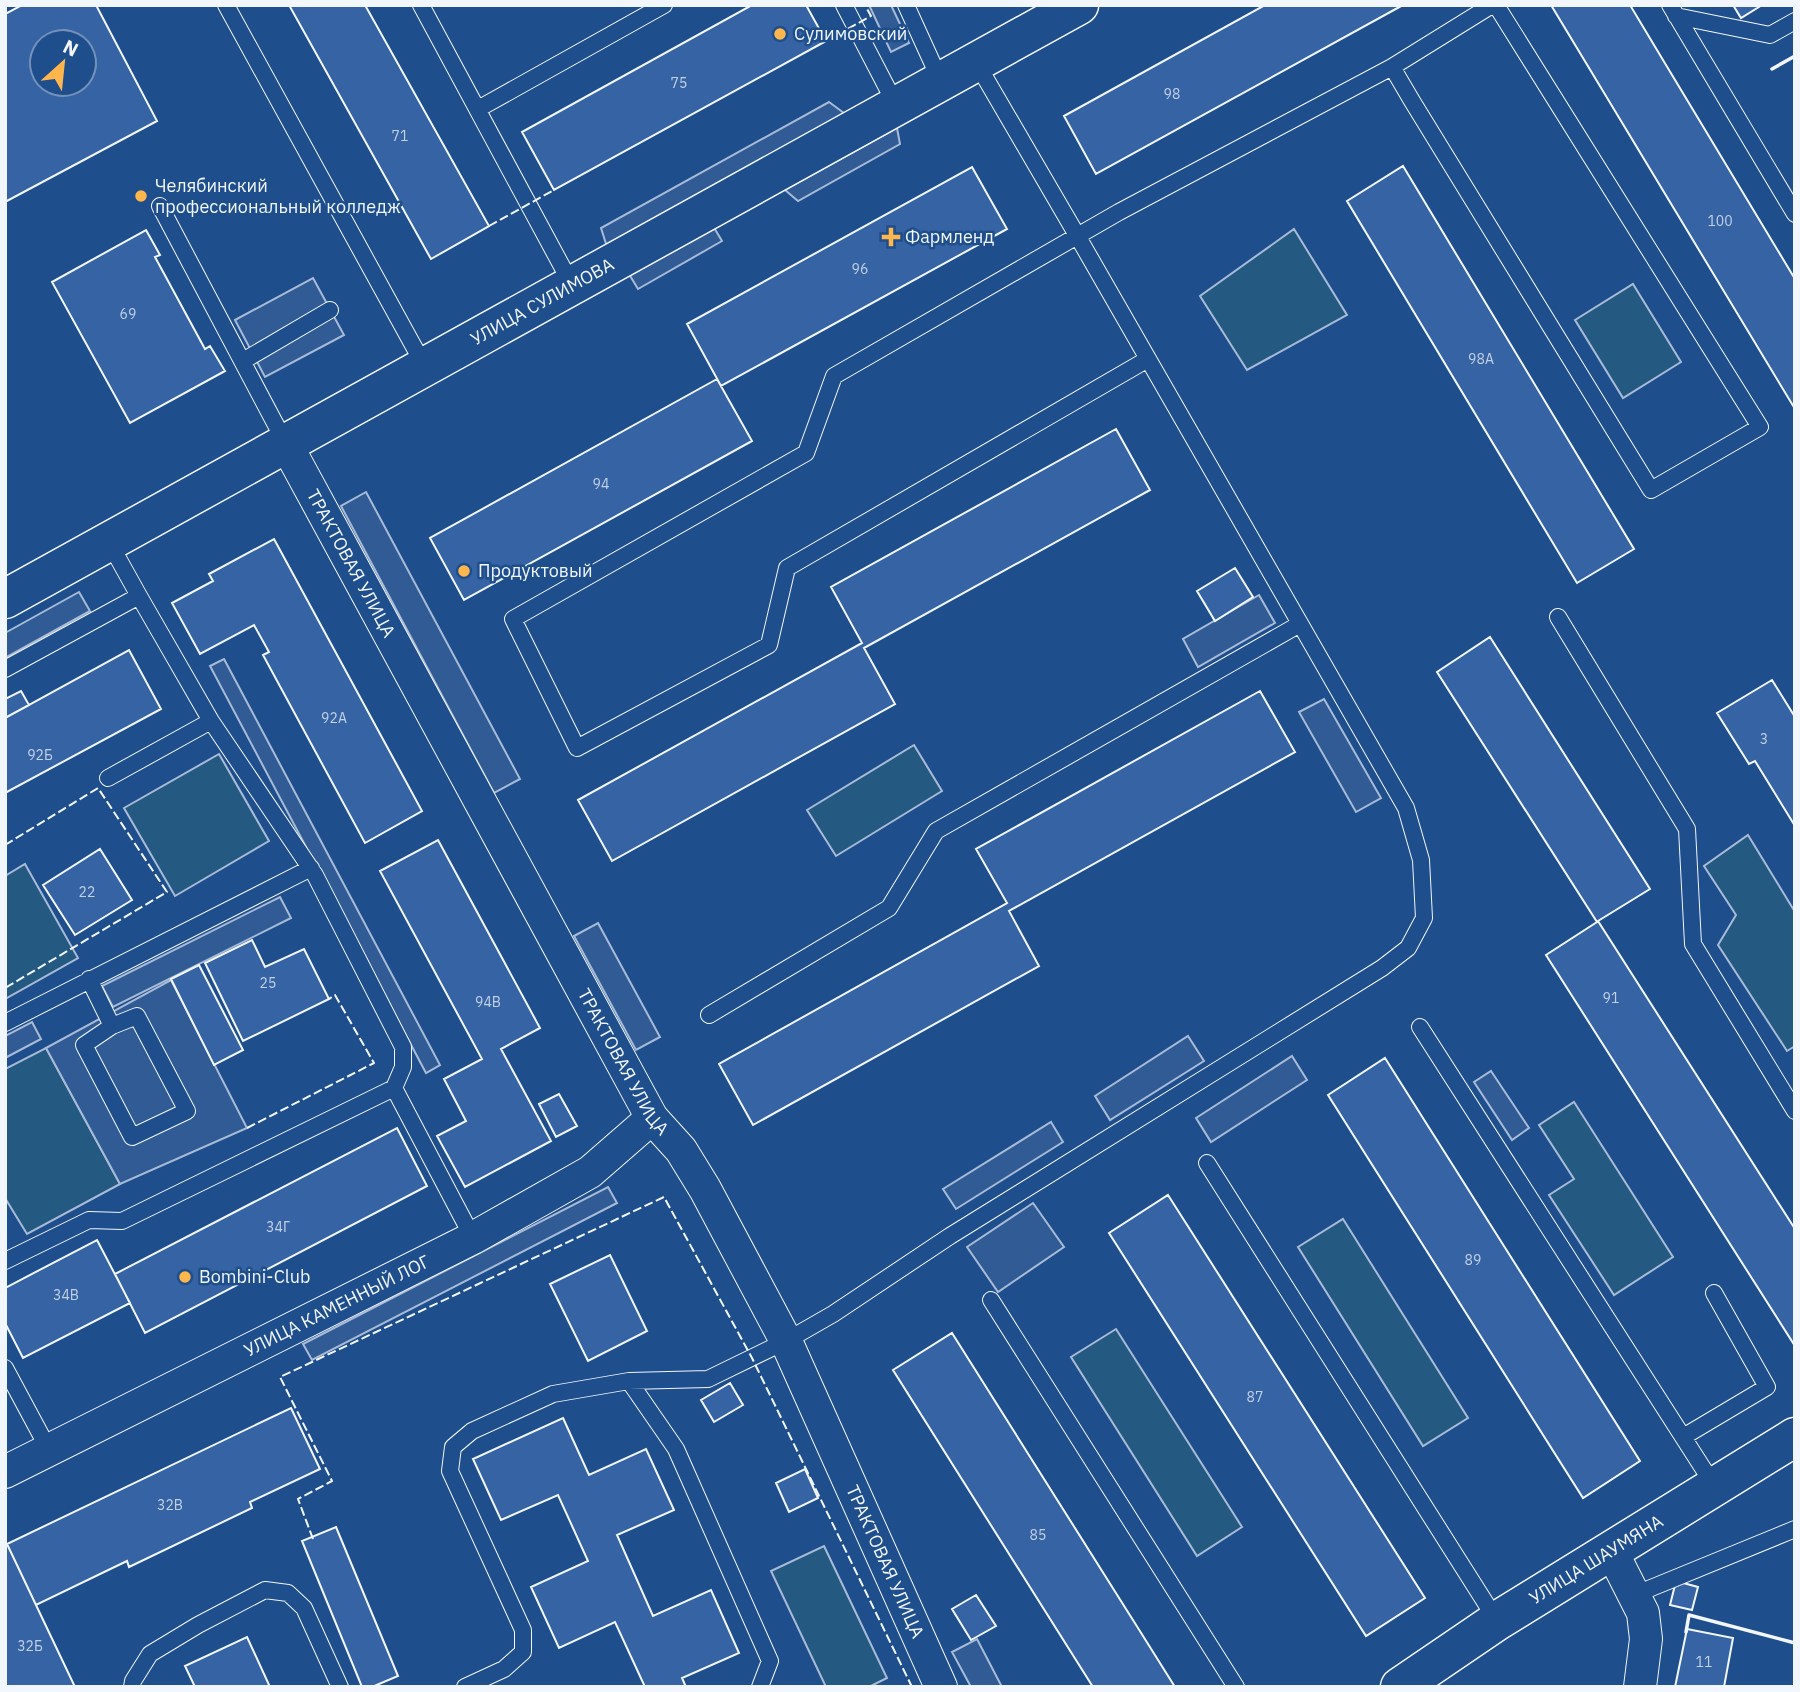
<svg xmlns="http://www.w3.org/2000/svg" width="1800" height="1692" font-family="'IBM Plex Sans',sans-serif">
  <rect width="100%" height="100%" fill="#1f4e8c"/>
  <path fill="#245a82" stroke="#a8bbd7" stroke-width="2" d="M 1294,229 L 1347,315 L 1247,370 L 1200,296 Z
    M 1633,284 L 1681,362 L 1623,398 L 1575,320 Z
    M 914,745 L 942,791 L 836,856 L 807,810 Z
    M 219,754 L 269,841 L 175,896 L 124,808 Z
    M 1748,835 L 1795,912 L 1795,1046 L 1787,1051 L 1718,945 L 1736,915 L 1704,866 Z
    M 25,864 L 78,958 L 5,999 L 5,876 Z
    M 46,1048 L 120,1184 L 27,1234 L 5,1198 L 5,1069 Z
    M 1574,1102 L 1673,1257 L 1614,1295 L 1549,1195 L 1574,1179 L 1539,1125 Z
    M 1343,1219 L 1468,1418 L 1423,1446 L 1298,1247 Z
    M 1116,1329 L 1242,1527 L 1197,1556 L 1071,1357 Z
    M 824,1546 L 887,1678 L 869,1687 L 826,1687 L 771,1571 Z"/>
  <path fill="#305b95" stroke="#a8bbd7" stroke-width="2" d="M 869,5 L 891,5 L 909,43 L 891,52 Z
    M 829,102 L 848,116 L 607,247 L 601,228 Z
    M 897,128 L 900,144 L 798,201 L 785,190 Z
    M 713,226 L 722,241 L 638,289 L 629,274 Z
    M 313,278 L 344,335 L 265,377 L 235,320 Z
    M 366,492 L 520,779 L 494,793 L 341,506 Z
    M 79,592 L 90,611 L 5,658 L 5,633 Z
    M 1259,595 L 1275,623 L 1198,667 L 1183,639 Z
    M 224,659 L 440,1065 L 426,1073 L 210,666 Z
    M 1324,699 L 1381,798 L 1356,812 L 1299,712 Z
    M 280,897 L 291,918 L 113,1007 L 102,986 Z
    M 598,923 L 660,1037 L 636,1050 L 574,936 Z
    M 171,980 L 247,1128 L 120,1184 L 46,1048 Z
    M 32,1022 L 41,1039 L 5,1058 L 5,1036 Z
    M 1188,1036 L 1204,1061 L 1110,1120 L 1095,1096 Z
    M 1292,1056 L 1307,1080 L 1211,1142 L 1196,1118 Z
    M 1491,1071 L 1529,1128 L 1512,1140 L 1474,1082 Z
    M 1051,1122 L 1063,1142 L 956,1209 L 943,1189 Z
    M 608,1187 L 617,1203 L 312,1360 L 303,1344 Z
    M 1033,1203 L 1064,1247 L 998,1292 L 967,1247 Z
    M 977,1639 L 1002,1687 L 971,1687 L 952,1652 Z"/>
  <path fill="#3563a3" stroke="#f2f6ff" stroke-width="2" fill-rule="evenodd" d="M 22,5 L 96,5 L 157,121 L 5,202 L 5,14 ZM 42,42 L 84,42 L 84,84 L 42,84 Z
    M 289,5 L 365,5 L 489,226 L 431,259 Z
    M 752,5 L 806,5 L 826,41 L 554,190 L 522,132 Z
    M 1265,5 L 1403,5 L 1096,174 L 1064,116 Z
    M 1551,5 L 1630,5 L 1663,60 L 1795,279 L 1795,409 Z
    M 1733,5 L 1762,5 L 1741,18 Z
    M 1403,166 L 1634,549 L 1577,583 L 1347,201 Z
    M 972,167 L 1007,229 L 721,386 L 687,324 Z
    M 146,230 L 160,255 L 155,257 L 205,349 L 210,346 L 225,371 L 130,423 L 52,282 Z
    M 717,379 L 752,441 L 464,600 L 430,538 Z
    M 1116,429 L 1150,490 L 864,648 L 895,704 L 612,861 L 578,800 L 862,643 L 831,587 Z
    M 274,539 L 422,811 L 365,843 L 263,655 L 269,652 L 254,625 L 200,654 L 172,603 L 213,581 L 209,574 Z
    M 1235,568 L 1253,597 L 1215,621 L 1197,591 Z
    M 1490,637 L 1650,889 L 1598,921 L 1795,1229 L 1795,1346 L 1546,955 L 1597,922 L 1437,672 Z
    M 129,650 L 161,709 L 5,793 L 5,718 Z
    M 1772,680 L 1795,717 L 1795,826 L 1755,761 L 1749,764 L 1717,713 Z
    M 21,691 L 29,705 L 5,718 L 5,699 Z
    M 1260,691 L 1295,752 L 1009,911 L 1039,966 L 753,1125 L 719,1064 L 1007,903 L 976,849 Z
    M 438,840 L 540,1028 L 501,1049 L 551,1141 L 465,1187 L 437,1136 L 466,1121 L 444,1079 L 482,1059 L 380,871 Z
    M 100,849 L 132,900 L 75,935 L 43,885 Z
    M 252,940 L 265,967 L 304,949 L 329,999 L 243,1041 L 205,963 Z
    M 199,965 L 243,1050 L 214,1065 L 171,979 Z
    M 1385,1058 L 1640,1461 L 1583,1498 L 1328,1095 Z
    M 559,1094 L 577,1126 L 556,1137 L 539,1104 Z
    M 397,1128 L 427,1186 L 145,1333 L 115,1274 Z
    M 1168,1195 L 1425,1598 L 1366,1636 L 1109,1233 Z
    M 97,1240 L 130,1303 L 23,1358 L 5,1323 L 5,1288 Z
    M 610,1255 L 647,1331 L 588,1361 L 550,1284 Z
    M 952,1333 L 1138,1628 L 1175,1687 L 1093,1687 L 893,1370 Z
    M 730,1383 L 743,1405 L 714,1422 L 701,1400 Z
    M 291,1408 L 320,1469 L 250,1502 L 252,1508 L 129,1567 L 127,1561 L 36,1605 L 7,1544 Z
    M 563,1418 L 589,1475 L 646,1449 L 674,1510 L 617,1535 L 653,1616 L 711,1590 L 739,1653 L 682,1678 L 686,1687 L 645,1687 L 615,1622 L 559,1648 L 531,1587 L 588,1561 L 558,1495 L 501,1520 L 473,1459 Z
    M 805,1469 L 818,1498 L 789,1512 L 776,1483 Z
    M 336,1527 L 398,1676 L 372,1687 L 362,1687 L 302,1541 Z
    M 7,1544 L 36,1605 L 75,1687 L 5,1687 L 5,1545 Z
    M 1676,1581 L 1698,1587 L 1692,1610 L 1670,1605 Z
    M 976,1595 L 996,1626 L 971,1640 L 952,1609 Z
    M 1687,1629 L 1733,1638 L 1724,1687 L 1675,1687 Z
    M 247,1637 L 270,1687 L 195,1687 L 185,1666 Z"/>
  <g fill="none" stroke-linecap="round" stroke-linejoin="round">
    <defs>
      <path id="lane" d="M 226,5 L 425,367
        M 421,5 L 572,285
        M 844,5 L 896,105
        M 906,5 L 941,82
        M 1670,5 L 1795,214
        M 1676,16 L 1770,35 L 1795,21
        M 1392,67 L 1412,101 L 1651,490 L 1760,427 L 1496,5
        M 478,109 L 664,5
        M 160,206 L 286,444
        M 1148,359 L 787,568 L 769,645 L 577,748 L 513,619 L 806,453 L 834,376 L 1119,212 L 1392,67 L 1492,5
        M 243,361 L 330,310
        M 109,542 L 139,596 L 211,721 L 315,875 L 403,1047 L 403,1067 L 394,1088 L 473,1238
        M 1558,617 L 1687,829 L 1693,944 L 1795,1111
        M 5,669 L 139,596
        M 108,778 L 211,721
        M 89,979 L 112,1026 L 84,1045 L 132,1137 L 187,1111 L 137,1016 L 112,1026
        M 709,1015 L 889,908 L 936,831 L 1300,624
        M 5,1023 L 311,868
        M 1420,1027 L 1715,1487
        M 1207,1163 L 1497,1621
        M 5,1261 L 89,1220 L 122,1221 L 394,1088
        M 991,1300 L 1236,1687
        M 5,1368 L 49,1450
        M 629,1381 L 676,1449 L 770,1661 L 760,1687
        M 1683,1437 L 1767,1387 L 1714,1293
        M 1634,1595 L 1795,1529
        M 132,1687 L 133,1681 L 150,1654 L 198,1625 L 265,1590 L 288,1593 L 304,1608 L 340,1687
        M 465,1687 L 504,1669 L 523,1652 L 523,1630 L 450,1471 L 453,1447 L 472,1431 L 553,1394 L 629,1381 L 708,1379 L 786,1341 L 833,1314 L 950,1236 L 1382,968 L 1408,948 L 1424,918 L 1421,860 L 1406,808 L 1078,237 L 976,62"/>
      <g id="street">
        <path id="s1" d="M 286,444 L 652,1118 L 681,1150 L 705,1189 L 786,1341 L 941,1687"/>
        <path id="s2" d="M 5,1472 L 473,1238 L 590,1172 L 652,1118"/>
        <path d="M 1611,1550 L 1643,1613 L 1646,1639 L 1640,1687"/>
      </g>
      <g id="secondary">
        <path id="s3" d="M 5,599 L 1079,5"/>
        <path id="s4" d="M 1400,1687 L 1497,1621 L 1795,1437"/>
      </g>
    </defs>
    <use href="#lane" stroke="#f2f6ff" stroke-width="18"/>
    <use href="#street" stroke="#f2f6ff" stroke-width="34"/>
    <use href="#secondary" stroke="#f2f6ff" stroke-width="41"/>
    <use href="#lane" stroke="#1f4e8c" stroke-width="16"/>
    <use href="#street" stroke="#1f4e8c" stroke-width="32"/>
    <use href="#secondary" stroke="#1f4e8c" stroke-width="38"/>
    <path stroke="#f2f6ff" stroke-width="2" stroke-dasharray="9 3.5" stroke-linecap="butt" d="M 826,41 L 871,16 L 865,5
      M 489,226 L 554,190
      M 5,845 L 98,788 L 167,892 L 5,988
      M 247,1128 L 374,1063 L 335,995 L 329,999
      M 313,1539 L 298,1499 L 332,1481 L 280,1377 L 664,1197 L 752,1358 L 912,1687"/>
    <path stroke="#f2f6ff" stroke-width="3.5" d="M 1772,69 L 1795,56
      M 1686,1632 L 1689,1615 L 1795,1643"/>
  </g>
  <g fill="#ffb74d" stroke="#1f4e8c" stroke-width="2.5">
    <circle cx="780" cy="34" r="7"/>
    <circle cx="141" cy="196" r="7"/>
    <path d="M887.5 226.5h7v7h7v7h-7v7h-7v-7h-7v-7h7z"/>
    <circle cx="464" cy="571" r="7"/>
    <circle cx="185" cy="1277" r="7"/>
  </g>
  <g text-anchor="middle" stroke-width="5" stroke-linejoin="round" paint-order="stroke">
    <g font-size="14" fill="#c3d1e8">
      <text x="679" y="88">75</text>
      <text x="1172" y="99">98</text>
      <text x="400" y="141">71</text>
      <text x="1720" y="226">100</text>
      <text x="860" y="274">96</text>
      <text x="128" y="319">69</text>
      <text x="1481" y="364">98А</text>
      <text x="601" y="489">94</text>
      <text x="334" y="723">92А</text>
      <text x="1764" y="744">3</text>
      <text x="40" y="760">92Б</text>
      <text x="87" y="897">22</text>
      <text x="268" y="988">25</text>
      <text x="1611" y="1003">91</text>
      <text x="488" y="1007">94В</text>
      <text x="278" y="1232">34Г</text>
      <text x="1473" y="1265">89</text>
      <text x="66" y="1300">34В</text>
      <text x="1255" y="1402">87</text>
      <text x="170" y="1510">32В</text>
      <text x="1038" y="1540">85</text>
      <text x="30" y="1651">32Б</text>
      <text x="1704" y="1667">11</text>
    </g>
    <g font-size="18" fill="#f2f6ff" stroke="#1f4e8c" text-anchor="start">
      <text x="794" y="40">Сулимовский</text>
      <text x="155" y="192">Челябинский<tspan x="155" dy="21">профессиональный колледж</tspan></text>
      <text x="905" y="243">Фармленд</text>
      <text x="478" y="577">Продуктовый</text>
      <text x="199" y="1283">Bombini-Club</text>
    </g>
    <g font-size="18" fill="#f2f6ff" stroke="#1f4e8c">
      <text dy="6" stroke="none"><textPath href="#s3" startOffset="614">УЛИЦА СУЛИМОВА</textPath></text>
      <text dy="6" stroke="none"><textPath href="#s1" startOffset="136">ТРАКТОВАЯ УЛИЦА</textPath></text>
      <text dy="6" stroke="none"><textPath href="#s1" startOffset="704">ТРАКТОВАЯ УЛИЦА</textPath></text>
      <text dy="6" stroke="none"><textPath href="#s2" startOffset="371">УЛИЦА КАМЕННЫЙ ЛОГ</textPath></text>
      <text dy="6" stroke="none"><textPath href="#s4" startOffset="234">УЛИЦА ШАУМЯНА</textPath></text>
      <text dy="6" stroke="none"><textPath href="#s1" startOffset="1270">ТРАКТОВАЯ УЛИЦА</textPath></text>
    </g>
  </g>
  <rect width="1800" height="1692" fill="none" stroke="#f2f6ff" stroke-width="14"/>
  <g transform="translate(63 63) rotate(27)"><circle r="33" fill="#1f4e8c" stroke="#7391ba" stroke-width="2"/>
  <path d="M0-5L12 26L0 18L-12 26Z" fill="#ffb74d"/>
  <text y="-10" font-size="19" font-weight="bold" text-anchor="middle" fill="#f2f6ff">N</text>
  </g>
</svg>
